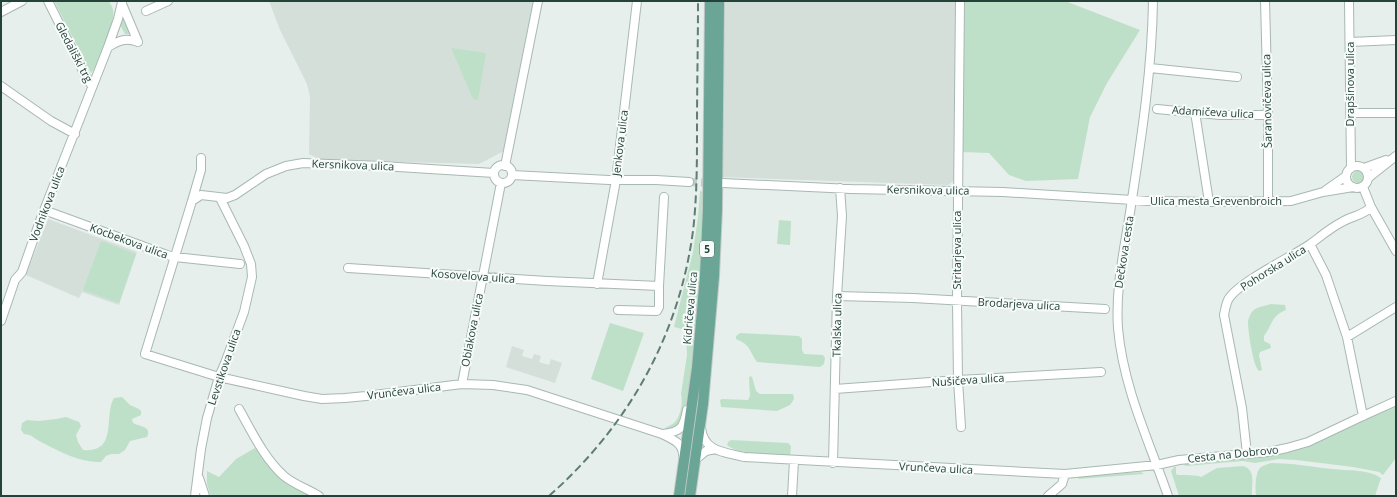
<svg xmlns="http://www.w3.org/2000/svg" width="1397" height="497" font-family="'Open Sans',sans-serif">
  <rect width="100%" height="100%" fill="#e6efeb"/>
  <path fill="#d4dfda" d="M 269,1 L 534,1 L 504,151 L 479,164 L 321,160 L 309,154 L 310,97 L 307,84 L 280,30 Z
    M 725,1 L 963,1 L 960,176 L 948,185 L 722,177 Z
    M 48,219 L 137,252 L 119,305 L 82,292 L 79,298 L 26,275 Z
    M 512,346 L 524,350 L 522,356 L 532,359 L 534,354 L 541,356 L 539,362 L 549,365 L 551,359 L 562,363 L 555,383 L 506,367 Z"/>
  <path fill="#bfe0c8" d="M 54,1 L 109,1 C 110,4 113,7 113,10 C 116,21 99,56 95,68 L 91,73 Z
    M 963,1 L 1065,1 L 1140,30 L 1107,83 L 1090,117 L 1078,179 L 1026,181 L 1009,175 L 989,153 L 961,152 Z
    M 122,18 L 123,18 L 131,34 L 125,34 L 119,23 Z
    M 451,48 L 486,53 L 478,100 L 473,99 Z
    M1352 177a6 6 0 1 1 12 0a6 6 0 1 1-12 0Z
    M 700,191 L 704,192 L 704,235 L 697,332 L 684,417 L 681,424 L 666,431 L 665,428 C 668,426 672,425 674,423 C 681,417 683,402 681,394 L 687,355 L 686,330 L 674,327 L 693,252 L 698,217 Z
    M 779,220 L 791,221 L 790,245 L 777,244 Z
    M 101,241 L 136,254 L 119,303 L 83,290 Z
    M 1271,304 L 1285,305 L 1286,310 C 1271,316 1273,324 1264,336 L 1264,341 L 1270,344 L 1271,348 L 1260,352 L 1259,355 L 1262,370 L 1259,371 C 1253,366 1248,331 1248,322 C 1248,320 1250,315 1251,313 C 1255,307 1264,306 1271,304 Z
    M 610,323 L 644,333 L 623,391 L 591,379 Z
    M 740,333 L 799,336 L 802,339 L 802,350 L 804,354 L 823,355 L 825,358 L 824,364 L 820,367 L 757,362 C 749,351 751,345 736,339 L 736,336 Z
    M 750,376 L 752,377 L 756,391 L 760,394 L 793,394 L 794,399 L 790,405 L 777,411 L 721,407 L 720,400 L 722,399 L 748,400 L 750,396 L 749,378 Z
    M 122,397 L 130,405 L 139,409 L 141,411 L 141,415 L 132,419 L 133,423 C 140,427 152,426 147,437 L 130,441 L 125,450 L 119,454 L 111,454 L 106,456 L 101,462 C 81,463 60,452 43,443 C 34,439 34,435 24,434 L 21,430 L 22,423 L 27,420 L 39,421 L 56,419 L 66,417 L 79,422 L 81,426 L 76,435 L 78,442 L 83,450 C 119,453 103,416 114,398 Z
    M 1396,405 L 1396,458 L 1383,475 L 1379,472 L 1353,467 L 1296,460 L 1279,459 L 1255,463 L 1243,461 L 1186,466 L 1184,464 L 1248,457 L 1351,425 Z
    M 731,440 L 788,443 L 791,446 L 790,457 L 786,458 C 772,456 737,454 727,445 L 728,442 Z
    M 255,448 L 272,469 L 310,492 L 311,496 L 213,496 L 210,494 L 207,484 L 207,471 L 219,477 L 236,459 Z
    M 1271,463 C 1292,463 1312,467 1333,469 C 1348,471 1368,469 1381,478 L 1375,496 L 1256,496 C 1255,488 1255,472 1261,467 C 1264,465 1268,464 1271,463 Z
    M 1243,466 C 1257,470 1251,485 1252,496 L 1179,496 L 1171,471 L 1174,467 L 1176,467 L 1176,474 L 1178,475 C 1182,475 1198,475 1201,477 L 1217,468 Z
    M 1141,472 L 1144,474 L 1078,479 L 1079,476 Z"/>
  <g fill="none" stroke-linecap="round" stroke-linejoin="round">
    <path stroke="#bfccc8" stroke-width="8" stroke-dasharray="8 4" stroke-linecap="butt" d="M 689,182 L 714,183"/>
    <defs>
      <path id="minor" d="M 48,1 L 85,75 L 92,86
        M 960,1 L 957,301 L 958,380 L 961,427
        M 1153,1 C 1152,68 1142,134 1132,199 C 1126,243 1115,284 1118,328 C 1123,387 1149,441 1168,496
        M 1265,1 L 1268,115 L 1268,202
        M 1349,1 L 1351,168
        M 122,4 L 138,42
        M 146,11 L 168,1
        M 1,12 L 22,1
        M 1350,42 L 1396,40
        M 108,47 C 118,41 126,37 138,42
        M 1150,68 L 1237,77
        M 1,86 L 51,121 L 75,134
        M 1157,109 L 1220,115 L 1268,115
        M 1195,112 L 1209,202
        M 1351,113 L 1396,113
        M494 174a9 9 0 1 1 18 0a9 9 0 1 1-18 0Z
        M1346 177a11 11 0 1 1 22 0a11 11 0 1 1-22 0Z
        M 505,166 L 538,1
        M 1364,168 L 1386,160
        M 494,173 L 382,166 L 303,163 L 286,166 L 266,174 L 235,195 L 227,198 L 201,195 L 192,201 L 145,354 L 219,377 L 304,396 L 322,399 L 345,398 L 366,396 L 462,384 L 493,385 L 527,390 L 662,434 C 672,439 683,443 683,455
        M 512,175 L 609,180 L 656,180 L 689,182
        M 1368,178 L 1396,156
        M 723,183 L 851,189 L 1003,192 L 1149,201 L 1209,202 L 1291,201 L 1323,192 L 1353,187
        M 1363,187 L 1371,207 L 1396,251
        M 1326,190 L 1346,176
        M 192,201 L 201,170 L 201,158
        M 44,210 L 167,255 L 175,257 L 240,264
        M 1310,244 L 1326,275 L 1347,337 L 1363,416
        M 348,268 L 547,281 L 659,286 L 659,307 L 657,311 L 618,310
        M 597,284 L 616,180 L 637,1
        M 659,286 L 664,197
        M 837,296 L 913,298 L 1105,309
        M 1,321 L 15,280 L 22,272 L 41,218 L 108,47 L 118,19 L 122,2
        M 1347,337 L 1396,307
        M 462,384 L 501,183
        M 835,389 L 958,380 L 1101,372
        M 239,409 C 252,432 264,458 284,476 C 295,485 308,489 319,496
        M 701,428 C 704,452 724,452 744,457 L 1065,474 L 1157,465 L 1179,460 L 1268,452 L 1287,448 L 1308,442 L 1363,416 L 1396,401
        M 663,434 C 681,432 684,427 687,410
        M 1247,454 L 1242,408 L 1224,315 C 1225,310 1226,304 1228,300 C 1237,283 1291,257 1309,245 C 1320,237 1330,228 1342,222 C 1352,216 1364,215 1371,207
        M 695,460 L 706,451 L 715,449
        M 833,463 L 837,296 L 842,216 L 840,188
        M 199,478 L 205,496
        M 195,496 L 201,449 L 207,418 L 219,377 L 225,363 L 244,312 L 252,277 L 251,264 L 244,246 L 220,198
        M 792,496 L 794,461
        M 1048,496 L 1062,484 L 1065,474"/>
      <path id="major" d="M 679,496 L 697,368 L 705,276 L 708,209 L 710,1
        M 690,496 L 703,404 L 714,276 L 717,209 L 719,1"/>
    </defs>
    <use href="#minor" stroke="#a8b8b2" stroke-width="10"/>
    <use href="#major" stroke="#c2cac8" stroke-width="12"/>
    <use href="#minor" stroke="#fff" stroke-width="8"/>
    <use href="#major" stroke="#6aa596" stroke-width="10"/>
    <path stroke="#5f7d75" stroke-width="2" stroke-dasharray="8 4" stroke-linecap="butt" d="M 549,496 C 628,426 679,336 693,231 C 697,197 697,162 697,128 C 697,86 698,43 698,1"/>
  </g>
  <g text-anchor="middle" stroke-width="4" stroke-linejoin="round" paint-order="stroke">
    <rect fill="#f7fbf9" stroke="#637a73" stroke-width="1" x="700" y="241" width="14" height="16" rx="3"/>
    <g font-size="10" font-weight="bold" fill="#24423a">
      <text x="707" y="253">5</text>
    </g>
    <g font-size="11" fill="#24423a" stroke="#f7fbf9">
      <text transform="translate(74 52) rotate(62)" y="4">Gledališki trg</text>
      <text transform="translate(1350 84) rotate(-90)" y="4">Drapšinova ulica</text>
      <text transform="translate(1267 101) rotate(-91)" y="4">Šaranovičeva ulica</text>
      <text transform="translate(1213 112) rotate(3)" y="4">Adamičeva ulica</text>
      <text transform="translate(620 143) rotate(-83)" y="4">Jenkova ulica</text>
      <text transform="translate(353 165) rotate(2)" y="4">Kersnikova ulica</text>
      <text transform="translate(928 190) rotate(1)" y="4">Kersnikova ulica</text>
      <text x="1216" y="205">Ulica mesta Grevenbroich</text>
      <text transform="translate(47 204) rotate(-69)" y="4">Vodnikova ulica</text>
      <text transform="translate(129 241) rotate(20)" y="4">Kocbekova ulica</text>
      <text transform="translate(957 250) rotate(-90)" y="4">Stritarjeva ulica</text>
      <text transform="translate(1124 252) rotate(-81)" y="4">Dečkova cesta</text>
      <text transform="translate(1273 268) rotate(-32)" y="4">Pohorska ulica</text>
      <text transform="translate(473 276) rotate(4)" y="4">Kosovelova ulica</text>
      <text transform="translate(1019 304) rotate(3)" y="4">Brodarjeva ulica</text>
      <text transform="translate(690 308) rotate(-85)" y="4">Kidričeva ulica</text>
      <text transform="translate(837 325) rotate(-89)" y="4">Tkalska ulica</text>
      <text transform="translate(472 330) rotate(-79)" y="4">Oblakova ulica</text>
      <text transform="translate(224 367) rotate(-71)" y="4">Levstikova ulica</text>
      <text transform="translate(968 380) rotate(-4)" y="4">Nušičeva ulica</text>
      <text transform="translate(404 391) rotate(-7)" y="4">Vrunčeva ulica</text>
      <text transform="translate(1233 454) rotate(-6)" y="4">Cesta na Dobrovo</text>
      <text transform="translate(936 468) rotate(3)" y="4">Vrunčeva ulica</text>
    </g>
  </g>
  <rect width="1397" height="497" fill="none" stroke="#24423a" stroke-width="4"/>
</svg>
